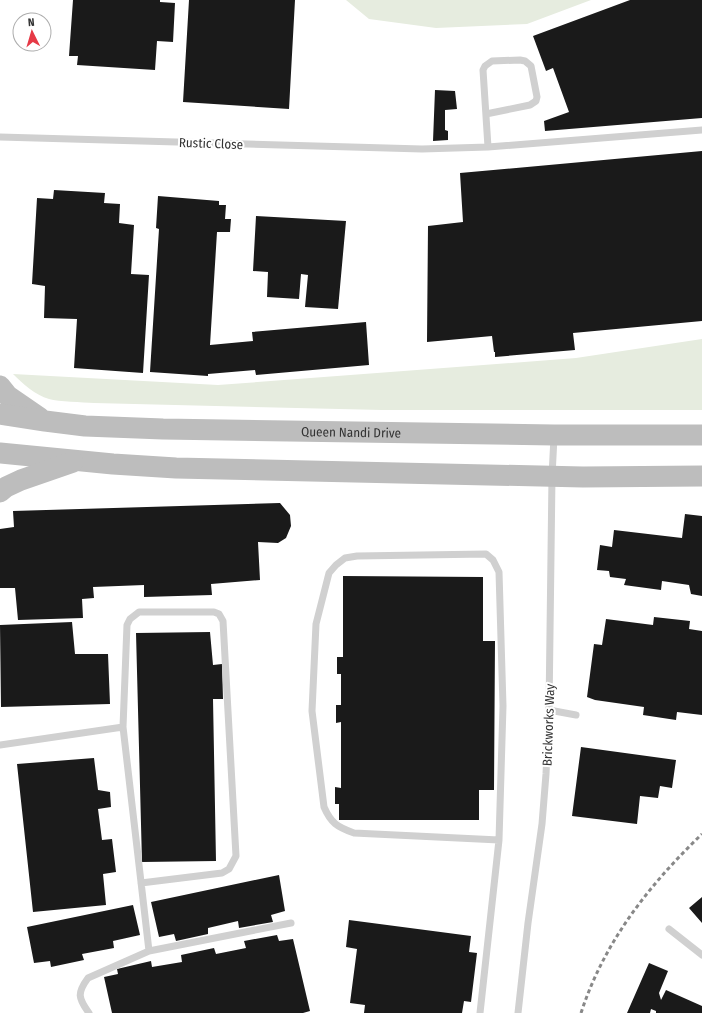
<svg xmlns="http://www.w3.org/2000/svg" width="702" height="1013" font-family="'Fira Sans Condensed',sans-serif">
  <rect width="100%" height="100%" fill="#fff"/>
  <path fill="#e6ecdf" d="M 346,0 L 591,0 L 527,24 L 436,28 L 369,19 Z
    M 702,339 L 702,410 L 382,410 L 94,403 C 82,402 59,402 49,399 C 35,395 23,384 13,374 L 218,385 L 576,358 Z"/>
  <path fill="#1a1a1a" d="M 73,0 L 160,0 L 160,2 L 175,3 L 173,42 L 157,41 L 155,70 L 77,65 L 78,56 L 69,56 Z
    M 189,0 L 295,0 L 289,109 L 183,102 Z
    M 630,0 L 702,0 L 702,118 L 545,131 L 544,121 L 569,112 L 553,68 L 546,71 L 533,36 Z
    M 435,90 L 455,91 L 457,109 L 445,110 L 445,130 L 448,131 L 448,140 L 433,141 Z
    M 702,151 L 702,321 L 573,333 L 575,350 L 495,357 L 495,352 L 494,352 L 492,336 L 427,342 L 428,226 L 463,222 L 460,173 Z
    M 54,190 L 105,193 L 104,203 L 120,204 L 119,223 L 134,225 L 131,274 L 149,275 L 143,373 L 74,368 L 77,319 L 44,318 L 45,286 L 32,284 L 37,198 L 53,199 Z
    M 158,196 L 219,201 L 219,205 L 226,205 L 225,219 L 231,219 L 230,232 L 217,232 L 210,345 L 253,341 L 252,332 L 366,322 L 369,365 L 256,375 L 255,370 L 208,374 L 208,376 L 150,372 L 159,229 L 156,228 Z
    M 256,216 L 346,221 L 338,309 L 305,307 L 308,275 L 301,274 L 299,299 L 267,297 L 268,272 L 253,271 Z
    M 280,503 L 290,515 L 291,526 L 286,538 L 278,543 L 258,542 L 260,580 L 211,584 L 212,595 L 144,597 L 144,585 L 93,587 L 94,598 L 82,599 L 83,618 L 18,620 L 15,588 L 0,588 L 0,529 L 14,527 L 13,511 Z
    M 685,514 L 702,516 L 702,596 L 691,594 L 689,585 L 662,581 L 661,590 L 624,585 L 626,579 L 610,577 L 609,571 L 597,570 L 600,545 L 612,547 L 614,530 L 682,538 Z
    M 343,576 L 483,577 L 483,641 L 495,641 L 494,790 L 479,790 L 479,820 L 339,820 L 339,804 L 335,804 L 335,787 L 341,788 L 341,722 L 336,723 L 336,705 L 341,705 L 341,674 L 337,674 L 337,657 L 343,657 Z
    M 654,617 L 690,621 L 689,629 L 702,631 L 702,715 L 677,712 L 676,720 L 643,715 L 644,707 L 595,700 L 587,697 L 594,644 L 602,645 L 606,619 L 653,625 Z
    M 72,622 L 75,654 L 108,654 L 110,704 L 1,707 L 0,625 Z
    M 210,632 L 213,665 L 222,664 L 223,699 L 213,699 L 216,861 L 142,862 L 136,633 Z
    M 581,747 L 676,760 L 672,788 L 660,786 L 658,798 L 640,796 L 637,824 L 572,816 Z
    M 94,758 L 98,790 L 110,792 L 111,807 L 98,809 L 102,840 L 112,839 L 116,872 L 103,874 L 106,905 L 33,912 L 17,764 Z
    M 279,875 L 285,911 L 271,915 L 273,922 L 239,928 L 238,921 L 208,928 L 208,934 L 176,941 L 174,934 L 159,937 L 151,902 Z
    M 702,897 L 702,923 L 689,908 Z
    M 133,905 L 140,935 L 113,941 L 114,948 L 82,954 L 84,960 L 51,967 L 50,961 L 34,963 L 27,927 Z
    M 349,920 L 471,936 L 469,952 L 477,953 L 471,1002 L 464,1001 L 462,1013 L 364,1013 L 365,1005 L 350,1003 L 357,949 L 346,947 Z
    M 277,935 L 279,941 L 293,939 L 310,1011 L 303,1013 L 112,1013 L 104,977 L 118,974 L 117,969 L 151,961 L 152,967 L 182,962 L 181,955 L 214,948 L 216,954 L 246,948 L 244,941 Z
    M 649,963 L 668,971 L 659,993 L 661,1000 L 666,990 L 702,1006 L 702,1013 L 656,1013 L 656,1011 L 651,1009 L 650,1013 L 627,1013 Z"/>
  <g fill="none" stroke-linecap="round" stroke-linejoin="round">
    <path stroke="#d0d0d0" stroke-width="7" d="M 486,114 L 530,105 L 536,101 L 537,97 L 531,66 L 525,61 L 520,60 L 492,61 L 485,66 L 483,70 L 488,147
      M 0,137 L 422,149 L 488,147 L 702,130
      M 549,710 L 576,715
      M 0,745 L 123,727
      M 141,883 L 222,873 L 229,869 L 236,856 L 223,621 L 219,614 L 214,612 L 139,612 L 130,619 L 127,625 L 123,727 L 149,951 L 291,923
      M 669,929 L 702,955
      M 89,1013 C 78,998 77,993 88,978 L 149,951
      M 480,1013 L 499,840 L 503,706 L 499,572 L 493,560 L 486,554 L 357,556 L 345,558 L 336,565 L 329,573 L 316,624 L 312,711 L 324,807 C 331,823 337,827 354,833 L 499,840
      M 518,1013 L 528,923 L 542,824 L 546,774 L 549,710 L 552,476 L 554,437"/>
    <g stroke="#bdbdbd" stroke-width="21">
      <path d="M 0,386 L 8,396 L 40,418"/>
      <path id="s1" d="M 0,414 L 45,421 L 85,426 L 163,429 L 554,435 L 702,435"/>
      <path d="M 0,453 L 113,464 L 176,468 L 583,477 L 702,476"/>
      <path d="M 0,492 L 6,487 L 21,480 L 73,462"/>
    </g>
    <path stroke="#888" stroke-width="3" stroke-dasharray="4 3" stroke-linecap="butt" d="M 581,1013 C 604,942 649,885 702,834"/>
  </g>
  <g text-anchor="middle" stroke-width="4" stroke-linejoin="round" paint-order="stroke">
    <g font-size="13" fill="#333" stroke="#fff">
      <text transform="translate(211 143) rotate(2)" y="5">Rustic Close</text>
      <text dy="5" stroke="none"><textPath href="#s1" startOffset="352">Queen Nandi Drive</textPath></text>
      <text transform="translate(548 725) rotate(-88)" y="5">Brickworks Way</text>
    </g>
  </g>
  <g transform="translate(32 32) rotate(355)"><circle r="19" fill="#ffffff" stroke="#adadad"/>
  <path d="M0-3L7 15L0 10L-7 15Z" fill="#e63946"/>
  <text y="-6" font-size="11" font-weight="bold" text-anchor="middle" fill="#333333">N</text>
  </g>
</svg>
